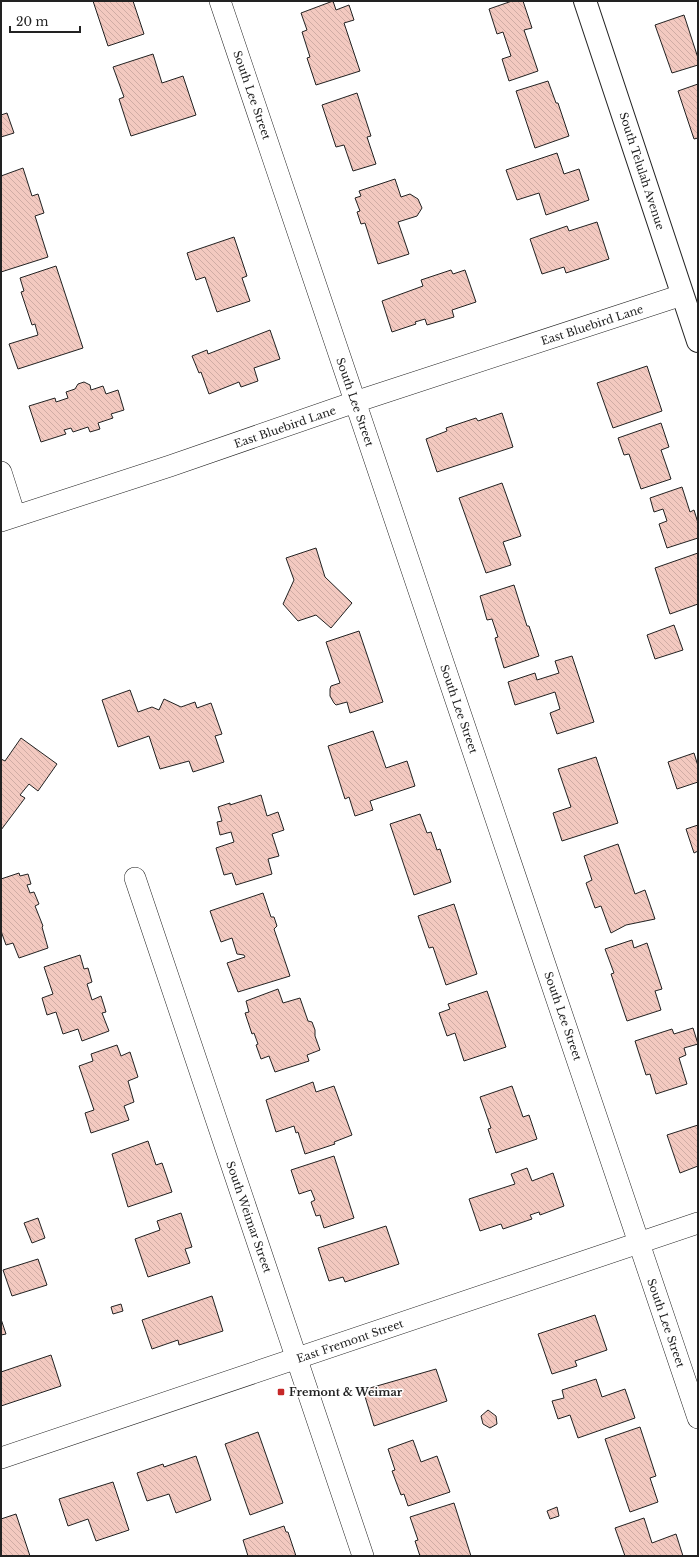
<svg xmlns="http://www.w3.org/2000/svg" width="699" height="1557" font-family="'Libre Baskerville',serif">
  <defs>
    <pattern id="building-back-hatch" width="6" height="6" patternUnits="userSpaceOnUse"><rect width="6" height="6" fill="#f3c9c0"/><path d="M-1 5l2 2M0 0l6 6M5-1l2 2" fill="none" stroke="#d0aca5"/></pattern>
  </defs>
  <rect width="100%" height="100%" fill="#fff"/>
  <path fill="url(#building-back-hatch)" stroke="#222" d="M 93,1 L 133,1 L 144,34 L 108,46 Z
    M 333,1 L 336,10 L 349,5 L 354,20 L 344,23 L 360,71 L 316,85 L 307,58 L 310,57 L 302,32 L 307,30 L 301,13 Z
    M 512,1 L 523,1 L 532,28 L 524,30 L 538,71 L 509,81 L 502,59 L 511,56 L 503,32 L 497,34 L 489,9 Z
    M 684,15 L 698,58 L 698,65 L 672,73 L 655,25 Z
    M 153,54 L 162,83 L 183,76 L 196,115 L 131,136 L 119,99 L 124,97 L 113,67 Z
    M 548,81 L 556,103 L 558,103 L 569,136 L 535,148 L 516,91 Z
    M 698,84 L 698,138 L 694,139 L 678,91 Z
    M 357,93 L 371,136 L 367,137 L 376,164 L 353,171 L 344,145 L 336,147 L 322,105 Z
    M 7,113 L 14,133 L 1,137 L 1,115 Z
    M 557,153 L 564,174 L 579,169 L 589,200 L 546,215 L 539,193 L 517,200 L 506,170 Z
    M 23,168 L 32,196 L 38,194 L 44,213 L 35,216 L 48,257 L 1,272 L 1,176 Z
    M 395,179 L 401,197 L 410,194 L 418,199 L 422,208 L 417,216 L 398,222 L 409,254 L 378,264 L 365,223 L 361,224 L 357,212 L 360,211 L 355,198 L 361,196 L 359,191 Z
    M 597,222 L 609,259 L 566,273 L 564,267 L 542,274 L 530,239 L 567,226 L 569,231 Z
    M 234,237 L 247,276 L 242,278 L 250,301 L 217,312 L 205,277 L 196,280 L 187,253 Z
    M 56,266 L 83,348 L 18,369 L 9,344 L 38,335 L 35,324 L 32,325 L 21,292 L 24,291 L 20,278 Z
    M 451,270 L 453,274 L 465,270 L 476,302 L 452,310 L 454,317 L 427,325 L 425,319 L 415,322 L 416,324 L 392,332 L 382,301 L 423,286 L 421,280 Z
    M 270,330 L 280,359 L 254,368 L 258,381 L 241,387 L 239,382 L 209,394 L 201,372 L 199,373 L 192,356 L 207,350 L 208,354 Z
    M 647,366 L 662,411 L 613,428 L 597,383 Z
    M 84,382 L 90,385 L 91,390 L 103,386 L 106,394 L 118,390 L 124,410 L 111,414 L 113,418 L 98,423 L 100,429 L 90,432 L 88,427 L 73,432 L 71,428 L 64,430 L 66,434 L 41,442 L 29,406 L 55,398 L 56,402 L 68,398 L 66,392 L 75,389 L 78,384 Z
    M 502,413 L 513,447 L 437,472 L 426,439 L 447,431 L 446,428 L 476,418 L 478,421 Z
    M 661,423 L 669,447 L 661,450 L 671,479 L 641,489 L 629,454 L 624,455 L 618,438 Z
    M 502,483 L 521,536 L 503,542 L 511,565 L 486,573 L 459,498 Z
    M 682,487 L 690,512 L 694,510 L 698,523 L 698,538 L 667,548 L 659,524 L 667,521 L 663,509 L 654,512 L 650,498 Z
    M 316,548 L 325,577 L 352,603 L 331,628 L 316,615 L 298,621 L 283,604 L 294,580 L 286,558 Z
    M 698,553 L 698,604 L 670,614 L 655,568 Z
    M 514,585 L 527,626 L 529,626 L 539,656 L 504,668 L 495,638 L 498,637 L 492,619 L 487,620 L 480,596 Z
    M 674,625 L 683,650 L 655,659 L 647,635 Z
    M 359,631 L 383,702 L 350,713 L 347,702 L 336,705 L 334,703 L 330,696 L 330,689 L 331,686 L 340,683 L 326,642 Z
    M 572,656 L 594,722 L 557,734 L 550,713 L 560,709 L 555,692 L 515,705 L 508,682 L 535,673 L 537,680 L 559,673 L 555,661 Z
    M 130,690 L 138,712 L 152,707 L 159,710 L 164,699 L 181,707 L 195,702 L 197,708 L 211,703 L 222,734 L 215,736 L 224,762 L 193,772 L 189,761 L 160,769 L 149,736 L 118,747 L 102,700 Z
    M 373,731 L 386,768 L 407,761 L 415,786 L 370,801 L 373,810 L 355,816 L 349,797 L 345,799 L 328,746 Z
    M 21,738 L 57,764 L 38,791 L 29,784 L 20,795 L 25,798 L 1,830 L 1,759 L 5,761 Z
    M 694,753 L 698,766 L 698,782 L 677,789 L 668,762 Z
    M 596,757 L 618,823 L 562,841 L 553,813 L 571,807 L 558,769 Z
    M 261,795 L 267,816 L 278,812 L 284,830 L 272,834 L 279,856 L 268,859 L 272,874 L 236,885 L 232,873 L 224,875 L 216,848 L 234,842 L 231,832 L 220,835 L 217,822 L 222,821 L 218,807 L 230,803 L 230,805 Z
    M 420,814 L 427,833 L 431,832 L 437,850 L 440,849 L 451,882 L 414,895 L 390,824 Z
    M 698,825 L 698,851 L 694,853 L 686,829 Z
    M 618,844 L 635,894 L 645,890 L 655,919 L 626,925 L 611,933 L 601,906 L 595,908 L 586,883 L 592,880 L 584,856 Z
    M 19,873 L 20,876 L 28,874 L 31,884 L 27,885 L 30,893 L 34,892 L 39,904 L 35,906 L 43,926 L 42,927 L 48,948 L 19,958 L 13,943 L 6,945 L 1,931 L 1,879 Z
    M 263,893 L 271,917 L 274,917 L 277,926 L 274,929 L 290,976 L 238,992 L 227,963 L 245,957 L 244,955 L 237,954 L 232,938 L 221,942 L 210,911 Z
    M 454,904 L 477,974 L 446,985 L 433,947 L 429,948 L 418,916 Z
    M 632,940 L 634,948 L 647,943 L 662,989 L 655,991 L 661,1010 L 627,1021 L 611,974 L 614,973 L 605,949 Z
    M 80,955 L 84,969 L 88,968 L 92,982 L 87,984 L 92,1000 L 101,996 L 106,1012 L 102,1013 L 109,1031 L 82,1041 L 78,1029 L 63,1034 L 56,1012 L 47,1015 L 42,998 L 53,994 L 44,967 Z
    M 278,989 L 283,1003 L 300,998 L 308,1021 L 312,1022 L 315,1030 L 315,1036 L 320,1050 L 307,1055 L 309,1061 L 275,1072 L 269,1056 L 261,1059 L 256,1045 L 258,1044 L 254,1033 L 252,1034 L 245,1013 L 249,1012 L 246,1001 Z
    M 487,991 L 506,1047 L 464,1061 L 455,1033 L 447,1036 L 439,1013 L 450,1009 L 448,1004 Z
    M 693,1028 L 698,1044 L 684,1048 L 686,1055 L 679,1058 L 687,1084 L 656,1094 L 650,1074 L 646,1075 L 635,1041 L 672,1029 L 674,1034 Z
    M 117,1045 L 121,1056 L 130,1052 L 138,1077 L 128,1081 L 134,1102 L 124,1106 L 129,1120 L 91,1133 L 85,1113 L 94,1110 L 79,1066 L 93,1061 L 91,1054 Z
    M 313,1082 L 316,1092 L 334,1086 L 352,1135 L 334,1142 L 335,1144 L 305,1154 L 298,1132 L 296,1133 L 294,1126 L 276,1132 L 266,1100 Z
    M 512,1086 L 523,1117 L 529,1115 L 537,1139 L 496,1153 L 488,1129 L 491,1128 L 480,1097 Z
    M 698,1125 L 698,1166 L 680,1173 L 667,1135 Z
    M 148,1141 L 156,1165 L 162,1163 L 172,1192 L 128,1207 L 112,1154 Z
    M 334,1156 L 354,1218 L 324,1228 L 320,1215 L 316,1216 L 311,1202 L 315,1200 L 311,1190 L 299,1194 L 291,1170 Z
    M 527,1168 L 532,1181 L 553,1173 L 564,1206 L 540,1215 L 539,1212 L 530,1215 L 532,1219 L 503,1229 L 501,1224 L 480,1231 L 469,1199 L 515,1184 L 511,1174 Z
    M 181,1213 L 192,1247 L 185,1249 L 190,1263 L 148,1277 L 135,1239 L 160,1230 L 157,1221 Z
    M 38,1218 L 45,1238 L 32,1243 L 24,1223 Z
    M 386,1226 L 399,1264 L 345,1282 L 343,1277 L 329,1281 L 318,1248 Z
    M 38,1259 L 47,1285 L 12,1296 L 3,1270 Z
    M 212,1296 L 223,1331 L 179,1345 L 178,1340 L 152,1349 L 142,1320 Z
    M 121,1304 L 123,1311 L 113,1314 L 111,1307 Z
    M 595,1315 L 607,1350 L 575,1361 L 577,1366 L 552,1374 L 538,1334 Z
    M 1,1319 L 6,1334 L 1,1335 Z
    M 51,1355 L 61,1386 L 1,1406 L 1,1372 Z
    M 436,1369 L 447,1401 L 374,1426 L 363,1390 Z
    M 596,1379 L 602,1397 L 625,1389 L 635,1418 L 578,1438 L 570,1415 L 558,1419 L 552,1401 L 564,1398 L 562,1390 Z
    M 488,1410 L 496,1416 L 497,1424 L 490,1428 L 483,1424 L 481,1416 Z
    M 640,1427 L 656,1476 L 650,1478 L 658,1502 L 630,1512 L 605,1439 Z
    M 258,1432 L 283,1503 L 250,1515 L 225,1444 Z
    M 413,1440 L 421,1462 L 437,1456 L 450,1492 L 408,1506 L 404,1494 L 401,1495 L 392,1471 L 395,1470 L 388,1449 Z
    M 196,1456 L 211,1500 L 176,1513 L 169,1494 L 147,1501 L 137,1473 L 163,1464 L 164,1467 Z
    M 113,1482 L 129,1530 L 96,1541 L 88,1519 L 68,1526 L 59,1499 Z
    M 454,1503 L 471,1556 L 420,1556 L 415,1541 L 418,1540 L 410,1517 Z
    M 557,1507 L 559,1516 L 550,1519 L 547,1511 Z
    M 16,1514 L 30,1556 L 1,1556 L 1,1519 Z
    M 644,1518 L 652,1543 L 676,1534 L 683,1556 L 625,1556 L 615,1528 Z
    M 284,1526 L 286,1532 L 288,1532 L 296,1556 L 248,1556 L 243,1540 Z"/>
  <g fill="none" stroke-linecap="round" stroke-linejoin="round">
    <defs>
      <path id="street" d="M 220,1 L 698,1418
        M 1,472 L 15,516
        M 1,521 L 170,466 L 355,402 L 682,295
        M 135,878 L 363,1556
        M 1,1458 L 698,1223"/>
      <path id="secondary" d="M 585,1 L 698,341"/>
    </defs>
    <use href="#street" stroke="#222" stroke-width="22"/>
    <use href="#secondary" stroke="#222" stroke-width="24"/>
    <use href="#street" stroke="#fff" stroke-width="21"/>
    <use href="#secondary" stroke="#fff" stroke-width="22"/>
  </g>
  <rect fill="#c62828" stroke="#fff" stroke-width="1.5" x="277" y="1388" width="8" height="8" rx="2"/>
  <g text-anchor="middle" stroke-width="3" stroke-linejoin="round" paint-order="stroke">
    <g font-size="11" fill="#222" stroke="#fff">
      <text transform="translate(252 95) rotate(71)" y="4">South Lee Street</text>
      <text transform="translate(642 171) rotate(72)" y="4">South Telulah Avenue</text>
      <text transform="translate(592 325) rotate(-18)" y="4">East Bluebird Lane</text>
      <text transform="translate(355 402) rotate(71)" y="4">South Lee Street</text>
      <text transform="translate(285 427) rotate(-19)" y="4">East Bluebird Lane</text>
      <text transform="translate(459 709) rotate(71)" y="4">South Lee Street</text>
      <text transform="translate(563 1016) rotate(71)" y="4">South Lee Street</text>
      <text transform="translate(249 1217) rotate(71)" y="4">South Weimar Street</text>
      <text transform="translate(666 1323) rotate(71)" y="4">South Lee Street</text>
      <text transform="translate(350 1341) rotate(-19)" y="4">East Fremont Street</text>
    </g>
    <g font-size="11" font-weight="bold" fill="#222" stroke="#fff" text-anchor="start">
      <text x="289" y="1396">Fremont &amp; Weimar</text>
    </g>
  </g>
  <rect width="699" height="1557" fill="none" stroke="#222222" stroke-width="4"/>
  <path d="M10 26v6h70v-6" fill="none" stroke="#222222" stroke-width="2"/>
  <text x="16" y="26" font-size="12" fill="#222222" stroke="#ffffff" stroke-width="3" paint-order="stroke">20 m</text>
</svg>
